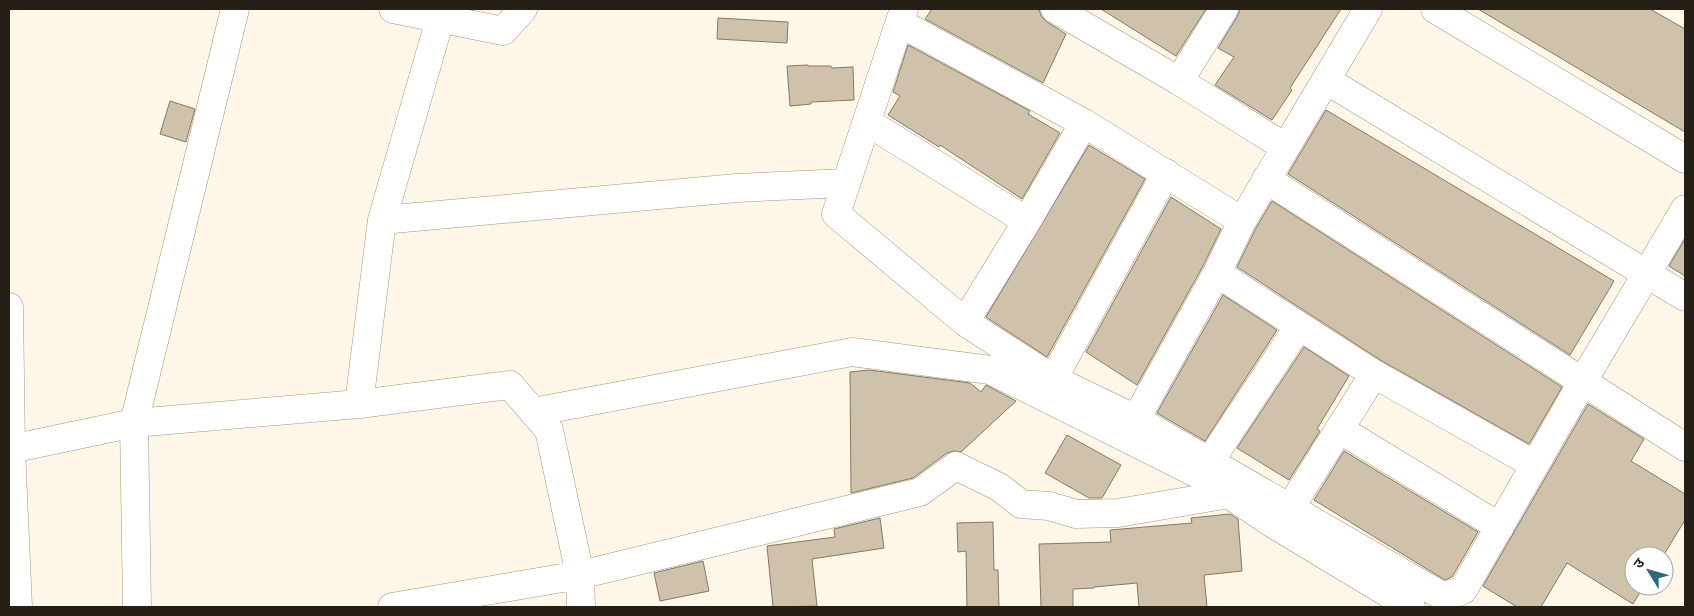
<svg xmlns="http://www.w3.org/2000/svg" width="1694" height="616" font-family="Cabin,'Noto Sans Devanagari',sans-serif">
  <rect width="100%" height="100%" fill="#fef6e7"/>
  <path fill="#d0c2aa" stroke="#857962" d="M 932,9 L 1039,9 L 1041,16 L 1047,22 L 1066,34 L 1043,83 L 925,19 Z
    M 1101,9 L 1206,9 L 1176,56 Z
    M 1240,9 L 1341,9 L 1290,88 L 1292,90 L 1272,120 L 1215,85 L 1234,57 L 1218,48 L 1237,17 Z
    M 1478,9 L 1650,9 L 1685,29 L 1685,132 Z
    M 718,18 L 788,22 L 787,43 L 717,39 Z
    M 908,45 L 1030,111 L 1028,114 L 1060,133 L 1022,199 L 940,145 L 939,147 L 888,115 L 900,96 L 893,92 Z
    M 808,65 L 808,66 L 831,66 L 832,68 L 853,67 L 854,100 L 811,102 L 811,104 L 790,106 L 787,66 Z
    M 170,101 L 195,109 L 186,142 L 160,134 Z
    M 1326,110 L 1614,281 L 1570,355 L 1288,174 Z
    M 1089,145 L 1145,179 L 1047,357 L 986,317 Z
    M 1171,197 L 1221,229 L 1203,266 L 1137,385 L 1086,352 Z
    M 1272,201 L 1562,387 L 1529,444 L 1382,361 L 1237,267 L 1256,228 Z
    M 1685,239 L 1685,276 L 1669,266 Z
    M 1223,295 L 1277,330 L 1205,441 L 1157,413 Z
    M 1304,347 L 1349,376 L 1317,429 L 1320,431 L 1289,480 L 1237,448 Z
    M 869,370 L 970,383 L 981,392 L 986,385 L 1016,401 L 961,452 L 954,451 L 947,453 L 913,478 L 851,493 L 850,372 Z
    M 1588,404 L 1644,439 L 1631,461 L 1685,494 L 1685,520 L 1663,556 L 1634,556 L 1634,586 L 1644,586 L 1633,604 L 1567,563 L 1541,607 L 1517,607 L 1483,586 Z
    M 1067,435 L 1121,465 L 1102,498 L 1089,498 L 1045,473 Z
    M 1344,451 L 1478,532 L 1452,577 L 1445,580 L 1314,500 Z
    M 1230,514 L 1238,519 L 1242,571 L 1204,575 L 1207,607 L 1139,607 L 1137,583 L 1094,587 L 1094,588 L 1073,589 L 1073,607 L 1041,607 L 1039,544 L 1111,542 L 1110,530 L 1192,523 L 1191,518 Z
    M 880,518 L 884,548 L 812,559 L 817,606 L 773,607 L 767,546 L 835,537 L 834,529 Z
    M 993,522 L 994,570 L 998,570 L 999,607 L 967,607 L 966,551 L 958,552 L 957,523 Z
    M 703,561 L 709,591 L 660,601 L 654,573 Z"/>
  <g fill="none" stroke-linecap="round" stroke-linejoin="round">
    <defs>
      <path id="minor" d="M 393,9 L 503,31 L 523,9
        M 904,9 L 836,214 L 965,322 L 1053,379 L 1136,419 L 1444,597 L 1463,590 L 1583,381 L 1685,209
        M 1055,9 L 1179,81 L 1285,147
        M 1435,9 L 1685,159
        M 900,23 L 1084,123 L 1242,221
        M 1326,80 L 1685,297
        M 1179,81 L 1224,9
        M 867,122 L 1027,221
        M 1266,179 L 1685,447
        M 382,220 L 737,188 L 846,183
        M 1217,273 L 1374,374 L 1535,465
        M 9,307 L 11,449 L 18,607
        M 965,322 L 1027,221 L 1084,123
        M 1053,379 L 1166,173
        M 359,404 L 382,220 L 443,9
        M 533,412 L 852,352 L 990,370 L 1202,476 L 1270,522 L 1411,607
        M 1136,419 L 1217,273 L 1242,221 L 1368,9
        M 1339,429 L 1500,527
        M 11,449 L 134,423 L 359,404 L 510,385 L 549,430 L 580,575 L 581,607
        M 1210,461 L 1299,326
        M 1290,508 L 1374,374
        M 137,607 L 134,423 L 235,9
        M 392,607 L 580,575 L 920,492 L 956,466 L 999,487 L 1021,504 L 1049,506 L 1076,514 L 1118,513 L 1229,494"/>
    </defs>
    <use href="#minor" stroke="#a3967e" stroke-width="29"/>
    <use href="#minor" stroke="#fff" stroke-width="28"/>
  </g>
  <rect width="1694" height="616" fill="none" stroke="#251f16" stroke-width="20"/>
  <g transform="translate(1649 571) rotate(307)"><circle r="24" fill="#ffffff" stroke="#a8a5a2"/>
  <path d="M0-4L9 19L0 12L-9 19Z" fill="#286b7d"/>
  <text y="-8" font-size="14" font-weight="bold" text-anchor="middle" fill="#251f16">उ</text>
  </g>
</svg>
